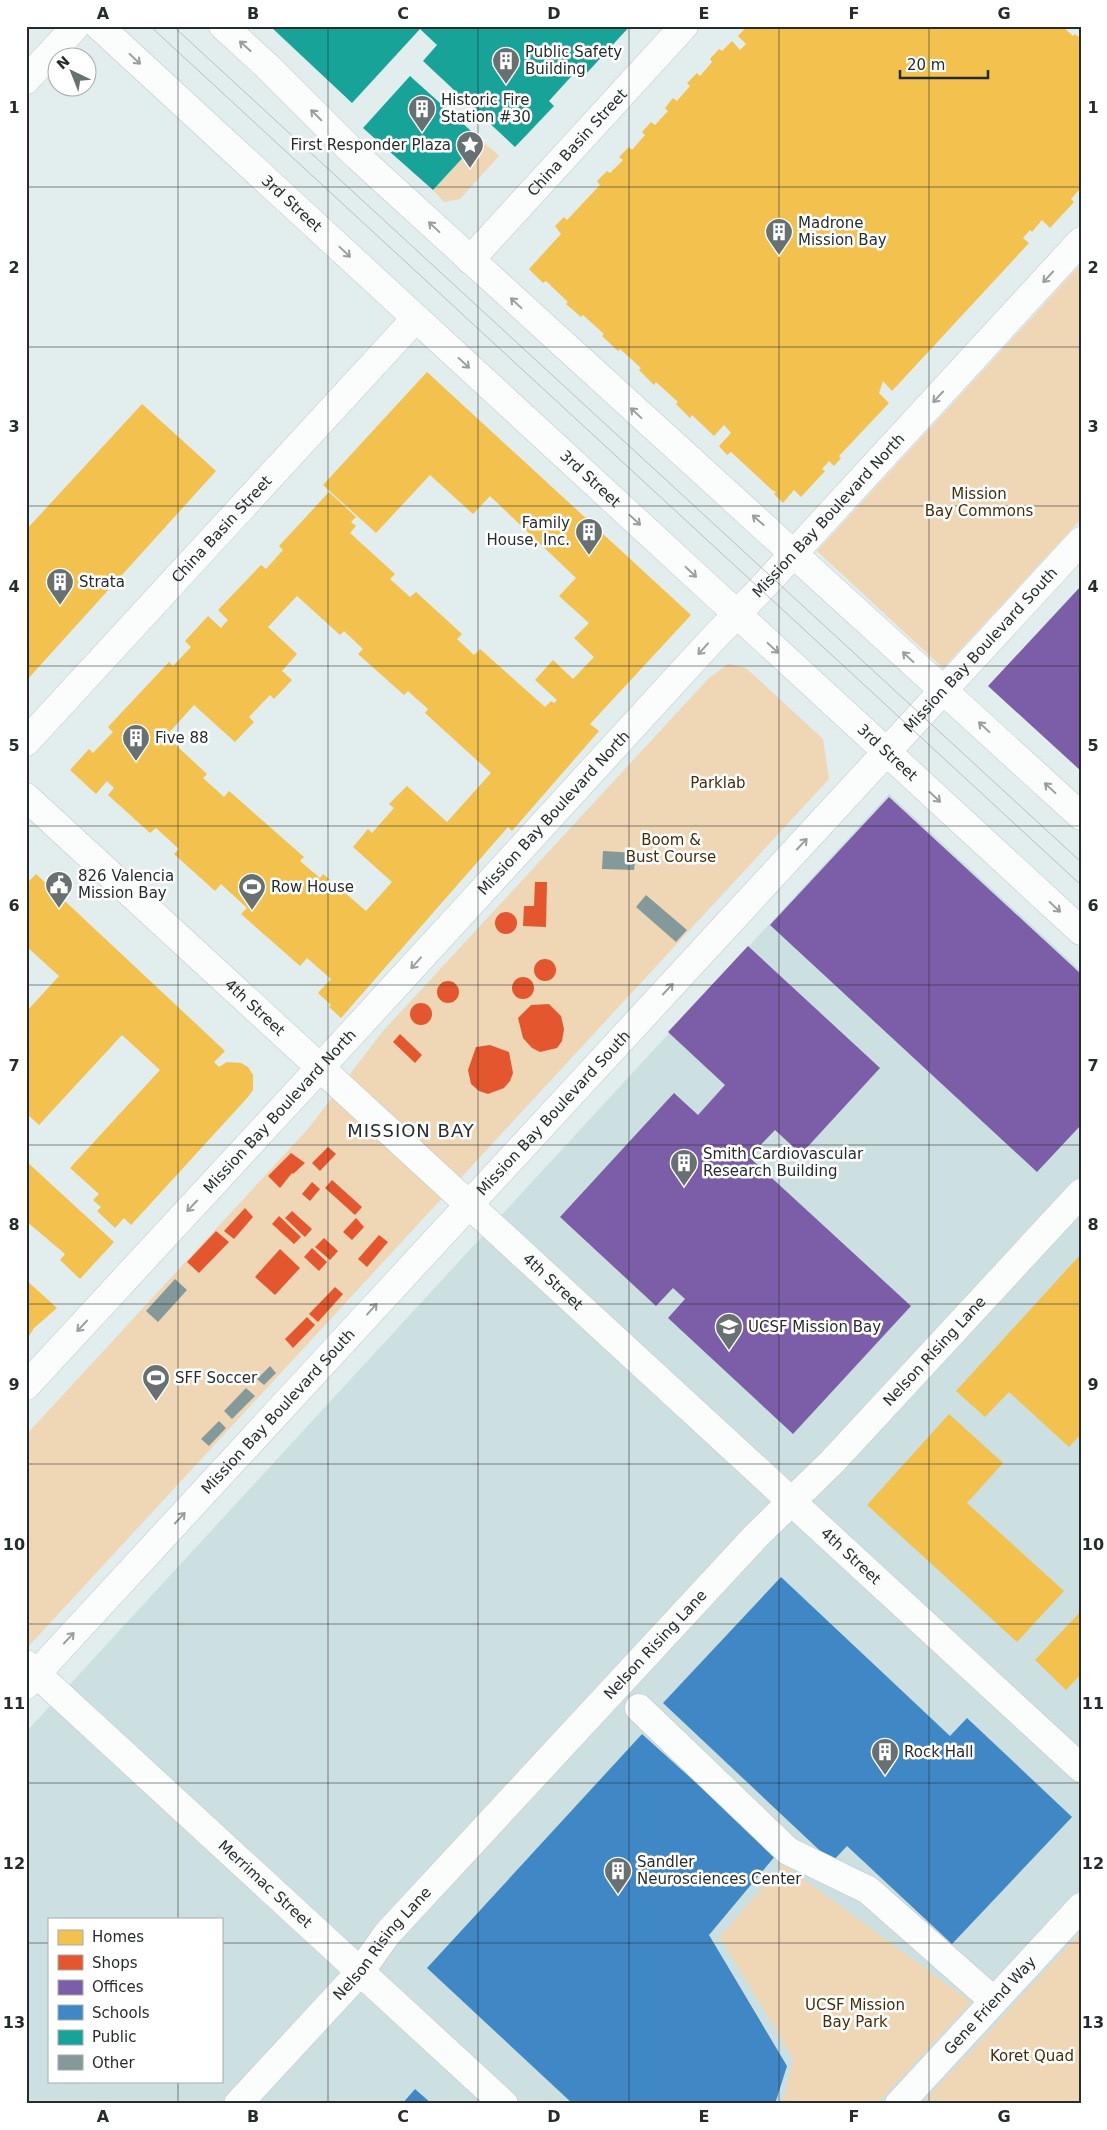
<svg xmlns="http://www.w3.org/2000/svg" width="1107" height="2130" font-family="'DejaVu Sans',sans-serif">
  <rect width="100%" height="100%" fill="#e2edee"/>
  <path fill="#cce0e1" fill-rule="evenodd" d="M 889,794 L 1081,971 L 1081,2104 L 26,2104 L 26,1732 ZM 49,1919 L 221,1919 L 221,2081 L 49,2081 Z"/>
  <path fill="#efd6b5" d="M 480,139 L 499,156 L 460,199 L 444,202 L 433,190 Z
    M 1081,264 L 1081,519 L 943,668 L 817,551 Z
    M 728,664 L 746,668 L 823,739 L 829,779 L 26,1649 L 26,1435 L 308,1129 L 383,1031 L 709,678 Z
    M 783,1864 L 971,2002 L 877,2104 L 782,2104 L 785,2095 L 793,2058 L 720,1937 Z
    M 1081,1932 L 1081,2104 L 922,2104 Z"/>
  <path fill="#f2c14e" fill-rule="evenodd" d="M 747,26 L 758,26 L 760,28 L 762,26 L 1062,26 L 1073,36 L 1075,34 L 1081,39 L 1081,192 L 1079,190 L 1071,199 L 1074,202 L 1050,228 L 1042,220 L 1032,232 L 1030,230 L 1023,238 L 1029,243 L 892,391 L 883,381 L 879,393 L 889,403 L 839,456 L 841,458 L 834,466 L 829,461 L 822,469 L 825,471 L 801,497 L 794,490 L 783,503 L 774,494 L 776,492 L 772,490 L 731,452 L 727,455 L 719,446 L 731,433 L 724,425 L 714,436 L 692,415 L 690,418 L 676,404 L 678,402 L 656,382 L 654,385 L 639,370 L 641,368 L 620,349 L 618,351 L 602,336 L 604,334 L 583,315 L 581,317 L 566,304 L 568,302 L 546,281 L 543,283 L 529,269 L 561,234 L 555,226 L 564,217 L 567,220 L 600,185 L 597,181 L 607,171 L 610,173 L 623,160 L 619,157 L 629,147 L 632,150 L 645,135 L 642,132 L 651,122 L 655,125 L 668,111 L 665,108 L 673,98 L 677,101 L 690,86 L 687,83 L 697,73 L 700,76 L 712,62 L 710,59 L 719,49 L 722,51 L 732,41 L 740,50 L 746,44 L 738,36 Z
    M 427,372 L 691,615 L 590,724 L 599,731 L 512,831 L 508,827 L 341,1018 L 329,1007 L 331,1005 L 318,993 L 331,979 L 307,958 L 300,966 L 241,914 L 247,908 L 221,884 L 215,891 L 174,854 L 179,849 L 156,828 L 150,833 L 108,795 L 114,788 L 107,781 L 96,794 L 70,770 L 89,749 L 93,753 L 113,732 L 108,727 L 169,662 L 173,666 L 191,647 L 185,641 L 208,616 L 221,628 L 228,620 L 218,610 L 261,565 L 266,569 L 283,550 L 279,546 L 329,492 L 356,517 L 351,522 L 356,526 L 350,533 L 395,574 L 390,579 L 410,597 L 416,592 L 462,634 L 457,639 L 474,655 L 480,649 L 545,707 L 551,701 L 554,703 L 557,700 L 535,680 L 553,660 L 573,679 L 594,657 L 574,638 L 589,623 L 559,596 L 576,578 L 490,496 L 473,514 L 430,475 L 376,533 L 323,485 ZM 297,596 L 340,635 L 344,631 L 363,649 L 358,654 L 404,695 L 408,691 L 428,709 L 425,713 L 491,773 L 447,822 L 407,786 L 389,804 L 394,808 L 372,833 L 368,829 L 353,847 L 392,882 L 366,911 L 323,874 L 320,878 L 300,861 L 304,857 L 229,791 L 224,797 L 203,778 L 207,774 L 166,736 L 194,705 L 235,742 L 254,722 L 249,717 L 270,695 L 274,699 L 292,680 L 282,671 L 297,654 L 268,627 Z
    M 142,404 L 216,471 L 26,681 L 26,530 Z
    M 36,874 L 225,1051 L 214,1062 L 219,1067 L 227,1062 L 241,1063 L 248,1067 L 253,1075 L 253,1090 L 248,1097 L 131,1225 L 124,1218 L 115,1228 L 97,1211 L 101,1207 L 93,1200 L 99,1194 L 70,1168 L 160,1070 L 122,1035 L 39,1125 L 26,1113 L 26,1012 L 59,976 L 26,946 L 26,881 L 28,882 Z
    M 26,1161 L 114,1242 L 80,1279 L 60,1260 L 65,1254 L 26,1221 Z
    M 1081,1254 L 1081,1434 L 1069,1447 L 1009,1392 L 985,1417 L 956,1391 Z
    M 26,1280 L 57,1308 L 34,1328 L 26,1341 Z
    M 949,1414 L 1003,1463 L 967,1503 L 1064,1591 L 1017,1642 L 867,1505 Z
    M 1081,1611 L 1081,1674 L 1066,1690 L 1035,1660 Z"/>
  <path fill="#e4572e" d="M 535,882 L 547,882 L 546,927 L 523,926 L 524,906 L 534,906 Z
    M495 923a11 11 0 1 1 22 0a11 11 0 1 1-22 0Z
    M534 970a11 11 0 1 1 22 0a11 11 0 1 1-22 0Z
    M512 988a11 11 0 1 1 22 0a11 11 0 1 1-22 0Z
    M437 992a11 11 0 1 1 22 0a11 11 0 1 1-22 0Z
    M410 1014a11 11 0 1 1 22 0a11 11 0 1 1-22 0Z
    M 549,1004 L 561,1016 L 564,1029 L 562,1041 L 557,1048 L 540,1052 L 532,1048 L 523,1038 L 518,1018 L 531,1005 Z
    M 400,1034 L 422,1055 L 415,1063 L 393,1042 Z
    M 490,1045 L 509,1052 L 513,1073 L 510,1081 L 504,1088 L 488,1094 L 479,1091 L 471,1084 L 468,1070 L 476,1047 Z
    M 328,1147 L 336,1154 L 320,1171 L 312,1163 Z
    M 291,1153 L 305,1163 L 293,1174 L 292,1173 L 280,1188 L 268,1176 Z
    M 332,1180 L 362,1207 L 355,1215 L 325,1188 Z
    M 312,1182 L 320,1189 L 310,1201 L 302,1194 Z
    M 245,1208 L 253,1217 L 234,1239 L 224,1231 Z
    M 292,1211 L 312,1229 L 305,1237 L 285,1218 Z
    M 279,1216 L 301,1237 L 294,1244 L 272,1224 Z
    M 356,1218 L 364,1227 L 352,1240 L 343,1232 Z
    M 216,1231 L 229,1242 L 199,1273 L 187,1262 Z
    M 379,1235 L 388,1242 L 367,1267 L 358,1259 Z
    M 324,1238 L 338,1251 L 330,1260 L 315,1247 Z
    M 312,1248 L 327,1262 L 319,1271 L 304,1257 Z
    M 280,1249 L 300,1268 L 275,1295 L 255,1277 Z
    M 335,1287 L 343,1294 L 318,1322 L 309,1314 Z
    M 307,1317 L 315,1325 L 293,1348 L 285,1339 Z"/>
  <path fill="#7b5ea7" d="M 1081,586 L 1081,771 L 988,686 Z
    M 889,797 L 1081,974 L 1081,1125 L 1037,1172 L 770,925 Z
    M 748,946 L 880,1068 L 801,1154 L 775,1130 L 749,1157 L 911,1306 L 793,1434 L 668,1318 L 685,1299 L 673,1288 L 656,1306 L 560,1217 L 674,1093 L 698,1115 L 725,1085 L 668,1032 Z"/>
  <path fill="#3f88c5" d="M 781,1577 L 950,1736 L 967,1718 L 1072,1817 L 952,1944 L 847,1846 L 832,1862 L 663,1703 Z
    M 642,1734 L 776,1855 L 709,1935 L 787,2066 L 775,2104 L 573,2104 L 427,1968 Z
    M 415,2089 L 432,2104 L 402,2104 Z"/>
  <path fill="#17a398" d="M 270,26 L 630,26 L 585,75 L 578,69 L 549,101 L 554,106 L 515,147 L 423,61 L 437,45 L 420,29 L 352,103 Z
    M 410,76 L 480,139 L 433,190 L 363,128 Z"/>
  <path fill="#84999a" d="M 603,851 L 636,853 L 634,870 L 602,869 Z
    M 646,895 L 687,930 L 676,942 L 636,907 Z
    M 175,1279 L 187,1290 L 158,1322 L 146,1311 Z
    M 270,1366 L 276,1373 L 264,1385 L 257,1379 Z
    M 246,1388 L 255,1396 L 232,1419 L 224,1411 Z
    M 219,1421 L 226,1428 L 209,1446 L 201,1439 Z"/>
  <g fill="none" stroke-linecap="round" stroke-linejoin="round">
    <defs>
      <g id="minor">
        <path d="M 26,80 L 76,26"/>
        <path id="s1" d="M 470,260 L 684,26"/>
        <path id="s2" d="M 26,742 L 416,318"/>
        <path id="s3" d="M 26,797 L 1081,1768"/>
        <path id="s4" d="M 26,1386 L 353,1032 L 710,642 L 761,589 L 1081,241"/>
        <path id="s5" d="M 26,1664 L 504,2104"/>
        <path id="s6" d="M 26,1685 L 1081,541"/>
        <path d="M 639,1708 L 788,1851 L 868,1890 L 994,2001"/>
        <path id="s7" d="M 238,2104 L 360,1972 L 387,1934 L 756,1536 L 832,1462 L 1081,1193"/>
        <path id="s8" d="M 899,2104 L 1081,1907"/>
      </g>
      <g id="major">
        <path id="s9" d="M 99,26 L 1081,931"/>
        <path d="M 223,26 L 267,66 L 356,155 L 1081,816"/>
      </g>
    </defs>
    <use href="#minor" stroke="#c0c7c8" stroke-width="29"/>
    <use href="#major" stroke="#c0c7c8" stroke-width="29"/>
    <use href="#minor" stroke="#fbfcfc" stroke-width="28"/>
    <use href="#major" stroke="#fbfcfc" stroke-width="28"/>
    <path stroke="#bbbdbe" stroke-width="1" d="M 150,26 L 1081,885
      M 173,26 L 1081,862"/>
  </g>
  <defs><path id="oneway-shaft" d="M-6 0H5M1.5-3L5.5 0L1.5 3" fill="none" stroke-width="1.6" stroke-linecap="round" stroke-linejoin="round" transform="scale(1.25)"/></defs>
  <g stroke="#9b9e9f">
    <use href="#oneway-shaft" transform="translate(245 46) rotate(-138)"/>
    <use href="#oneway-shaft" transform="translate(135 59) rotate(43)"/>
    <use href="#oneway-shaft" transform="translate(316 115) rotate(-135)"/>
    <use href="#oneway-shaft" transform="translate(434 227) rotate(-137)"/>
    <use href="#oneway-shaft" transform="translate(345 252) rotate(43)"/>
    <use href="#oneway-shaft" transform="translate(1048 277) rotate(133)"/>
    <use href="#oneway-shaft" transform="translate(516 303) rotate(-137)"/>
    <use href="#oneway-shaft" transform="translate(464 363) rotate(43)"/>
    <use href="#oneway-shaft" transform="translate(938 397) rotate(133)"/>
    <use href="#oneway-shaft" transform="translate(636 413) rotate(-137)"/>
    <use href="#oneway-shaft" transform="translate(635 520) rotate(43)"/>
    <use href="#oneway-shaft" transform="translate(758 520) rotate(-139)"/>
    <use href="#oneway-shaft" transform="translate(691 572) rotate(43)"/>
    <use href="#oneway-shaft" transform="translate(773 648) rotate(43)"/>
    <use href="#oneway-shaft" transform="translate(703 649) rotate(132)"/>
    <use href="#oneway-shaft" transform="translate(908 657) rotate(-137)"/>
    <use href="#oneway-shaft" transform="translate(984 727) rotate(-137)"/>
    <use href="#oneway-shaft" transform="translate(1050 788) rotate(-137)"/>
    <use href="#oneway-shaft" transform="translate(935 797) rotate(43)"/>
    <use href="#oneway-shaft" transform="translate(802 844) rotate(-47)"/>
    <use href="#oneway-shaft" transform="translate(1055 907) rotate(43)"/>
    <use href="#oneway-shaft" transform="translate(416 963) rotate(132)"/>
    <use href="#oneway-shaft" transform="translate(668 989) rotate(-47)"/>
    <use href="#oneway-shaft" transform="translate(192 1206) rotate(133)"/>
    <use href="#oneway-shaft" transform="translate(372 1309) rotate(-48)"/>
    <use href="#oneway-shaft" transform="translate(82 1326) rotate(133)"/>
    <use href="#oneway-shaft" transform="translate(180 1518) rotate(-47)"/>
    <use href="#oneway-shaft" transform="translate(69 1638) rotate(-47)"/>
  </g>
  <path fill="none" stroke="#262c2d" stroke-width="1" stroke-opacity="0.55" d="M 178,26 L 178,1919M 328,26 L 328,2104M 478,26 L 478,2104M 629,26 L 629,2104M 779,26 L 779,2104M 929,26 L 929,2104M 26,187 L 1081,187M 26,347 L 1081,347M 26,506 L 1081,506M 26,666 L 1081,666M 26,826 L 1081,826M 26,985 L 1081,985M 26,1145 L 1081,1145M 26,1304 L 1081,1304M 26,1464 L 1081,1464M 26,1624 L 1081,1624M 26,1783 L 1081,1783M 26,1943 L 49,1943M 221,1943 L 1081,1943M 178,2081 L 178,2104"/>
  <defs>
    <symbol id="building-pin" viewBox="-11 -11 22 30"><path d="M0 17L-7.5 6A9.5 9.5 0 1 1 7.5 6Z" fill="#687071" stroke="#fff"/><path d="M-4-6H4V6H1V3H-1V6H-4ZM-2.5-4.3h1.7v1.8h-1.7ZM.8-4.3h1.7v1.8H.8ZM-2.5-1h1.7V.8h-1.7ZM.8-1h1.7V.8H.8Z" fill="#fff"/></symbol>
    <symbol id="sight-pin" viewBox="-11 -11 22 30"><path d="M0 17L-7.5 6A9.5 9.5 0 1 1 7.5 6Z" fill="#687071" stroke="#fff"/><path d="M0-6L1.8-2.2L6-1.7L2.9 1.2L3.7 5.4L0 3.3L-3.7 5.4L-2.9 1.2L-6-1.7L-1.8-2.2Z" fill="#fff"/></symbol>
    <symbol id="civic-pin" viewBox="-11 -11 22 30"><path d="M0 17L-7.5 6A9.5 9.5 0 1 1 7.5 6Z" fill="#687071" stroke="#fff"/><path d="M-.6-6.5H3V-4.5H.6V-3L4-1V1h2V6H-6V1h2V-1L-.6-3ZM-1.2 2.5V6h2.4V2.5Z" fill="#fff"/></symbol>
    <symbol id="stadium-pin" viewBox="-11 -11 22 30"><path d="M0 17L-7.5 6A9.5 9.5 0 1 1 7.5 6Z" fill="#687071" stroke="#fff"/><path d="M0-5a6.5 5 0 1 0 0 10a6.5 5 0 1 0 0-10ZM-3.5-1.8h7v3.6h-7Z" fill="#fff"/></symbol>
    <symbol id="university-pin" viewBox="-11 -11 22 30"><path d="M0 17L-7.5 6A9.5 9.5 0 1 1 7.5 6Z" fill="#687071" stroke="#fff"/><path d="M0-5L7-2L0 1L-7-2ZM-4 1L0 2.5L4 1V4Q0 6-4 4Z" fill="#fff"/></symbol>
  </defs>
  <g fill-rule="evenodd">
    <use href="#building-pin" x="490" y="45" width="32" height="43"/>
    <use href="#building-pin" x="406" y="93" width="32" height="43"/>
    <use href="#sight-pin" x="454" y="129" width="32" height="43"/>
    <use href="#building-pin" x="763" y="216" width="32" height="43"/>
    <use href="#building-pin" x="573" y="516" width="32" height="43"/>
    <use href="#building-pin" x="44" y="566" width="32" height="43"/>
    <use href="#building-pin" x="120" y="722" width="32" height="43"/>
    <use href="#civic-pin" x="43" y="869" width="32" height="43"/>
    <use href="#stadium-pin" x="236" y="871" width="32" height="43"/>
    <use href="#building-pin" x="668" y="1147" width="32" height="43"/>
    <use href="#university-pin" x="713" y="1311" width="32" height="43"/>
    <use href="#stadium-pin" x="140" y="1362" width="32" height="43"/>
    <use href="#building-pin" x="869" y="1736" width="32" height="43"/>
    <use href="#building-pin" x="602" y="1855" width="32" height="43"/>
  </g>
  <g text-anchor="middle" stroke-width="5" stroke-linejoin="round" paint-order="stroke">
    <g font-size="15" fill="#262c2d" stroke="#fff" text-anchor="start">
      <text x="525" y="57">Public Safety<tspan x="525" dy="17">Building</tspan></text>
      <text x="441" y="105">Historic Fire<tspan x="441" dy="17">Station #30</tspan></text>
      <text x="451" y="150" text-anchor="end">First Responder Plaza</text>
      <text x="798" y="228">Madrone<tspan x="798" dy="17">Mission Bay</tspan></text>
      <text x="570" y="528" text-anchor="end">Family<tspan x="570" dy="17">House, Inc.</tspan></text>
      <text x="79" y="587">Strata</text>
      <text x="155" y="743">Five 88</text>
      <text x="78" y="881">826 Valencia<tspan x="78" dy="17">Mission Bay</tspan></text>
      <text x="271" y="892">Row House</text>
      <text x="703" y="1159">Smith Cardiovascular<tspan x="703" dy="17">Research Building</tspan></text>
      <text x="748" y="1332">UCSF Mission Bay</text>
      <text x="175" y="1383">SFF Soccer</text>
      <text x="904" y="1757">Rock Hall</text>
      <text x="637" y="1867">Sandler<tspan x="637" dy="17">Neurosciences Center</tspan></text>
    </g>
    <g font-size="15" fill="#262c2d" stroke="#fff">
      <text dy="5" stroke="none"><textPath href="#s1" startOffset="159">China Basin Street</textPath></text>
      <text dy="5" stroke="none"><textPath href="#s9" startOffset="262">3rd Street</textPath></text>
      <text dy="5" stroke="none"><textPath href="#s9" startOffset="668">3rd Street</textPath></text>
      <text dy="5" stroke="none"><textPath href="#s4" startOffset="1184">Mission Bay Boulevard North</textPath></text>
      <text dy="5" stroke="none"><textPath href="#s2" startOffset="289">China Basin Street</textPath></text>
      <text dy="5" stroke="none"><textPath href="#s6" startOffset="1408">Mission Bay Boulevard South</textPath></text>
      <text dy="5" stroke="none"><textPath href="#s9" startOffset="1072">3rd Street</textPath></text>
      <text dy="5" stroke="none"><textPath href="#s4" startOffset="779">Mission Bay Boulevard North</textPath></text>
      <text dy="5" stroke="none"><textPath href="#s3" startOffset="311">4th Street</textPath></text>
      <text dy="5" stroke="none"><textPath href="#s4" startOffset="374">Mission Bay Boulevard North</textPath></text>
      <text dy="5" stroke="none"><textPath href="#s6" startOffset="778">Mission Bay Boulevard South</textPath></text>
      <text dy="5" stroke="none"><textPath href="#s3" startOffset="716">4th Street</textPath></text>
      <text dy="5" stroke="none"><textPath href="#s7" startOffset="1026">Nelson Rising Lane</textPath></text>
      <text dy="5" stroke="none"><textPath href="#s6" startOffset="372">Mission Bay Boulevard South</textPath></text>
      <text dy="5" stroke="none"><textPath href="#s3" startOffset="1121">4th Street</textPath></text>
      <text dy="5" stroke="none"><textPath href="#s7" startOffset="621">Nelson Rising Lane</textPath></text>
      <text dy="5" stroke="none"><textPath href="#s5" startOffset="325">Merrimac Street</textPath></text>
      <text dy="5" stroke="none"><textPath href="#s7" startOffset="216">Nelson Rising Lane</textPath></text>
      <text dy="5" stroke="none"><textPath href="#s8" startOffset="134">Gene Friend Way</textPath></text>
    </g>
    <g font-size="15" fill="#462c07" stroke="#fff">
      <text x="979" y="499">Mission<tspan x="979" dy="17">Bay Commons</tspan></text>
      <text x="718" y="788">Parklab</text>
      <text x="671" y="845">Boom &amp;<tspan x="671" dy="17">Bust Course</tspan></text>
      <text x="855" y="2010">UCSF Mission<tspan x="855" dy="17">Bay Park</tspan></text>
      <text x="1032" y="2061">Koret Quad</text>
    </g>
    <g font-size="18" letter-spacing="1" fill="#262c2d" stroke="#fff">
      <text x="411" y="1137">MISSION BAY</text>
    </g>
  </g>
  <rect width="1107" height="2130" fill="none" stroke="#ffffff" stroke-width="55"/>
  <rect x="48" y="1918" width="175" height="165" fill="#ffffff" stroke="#a8abab"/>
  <rect x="58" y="1930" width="25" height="15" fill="#f2c14e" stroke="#a8abab"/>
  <text x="92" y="1942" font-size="15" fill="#262c2d">Homes</text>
  <rect x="58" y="1955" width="25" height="15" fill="#e4572e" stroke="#a8abab"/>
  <text x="92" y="1968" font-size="15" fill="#262c2d">Shops</text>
  <rect x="58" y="1980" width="25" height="15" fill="#7b5ea7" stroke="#a8abab"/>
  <text x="92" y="1992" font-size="15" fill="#262c2d">Offices</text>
  <rect x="58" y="2005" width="25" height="15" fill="#3f88c5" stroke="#a8abab"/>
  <text x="92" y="2018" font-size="15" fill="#262c2d">Schools</text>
  <rect x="58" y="2030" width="25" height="15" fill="#17a398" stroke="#a8abab"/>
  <text x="92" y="2042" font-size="15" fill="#262c2d">Public</text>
  <rect x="58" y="2055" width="25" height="15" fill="#84999a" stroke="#a8abab"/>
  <text x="92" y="2068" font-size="15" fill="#262c2d">Other</text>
  <g transform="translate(72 72) rotate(317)"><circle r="24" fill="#ffffff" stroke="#a8abab"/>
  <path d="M0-4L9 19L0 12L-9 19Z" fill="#687071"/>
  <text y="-8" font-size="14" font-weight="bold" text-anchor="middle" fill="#262c2d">N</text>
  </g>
  <path d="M900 70v8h88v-8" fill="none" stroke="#262c2d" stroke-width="2.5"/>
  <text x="907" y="70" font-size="15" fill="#262c2d" stroke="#ffffff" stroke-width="4" paint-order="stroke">20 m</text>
  <rect x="28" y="28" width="1052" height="2074" fill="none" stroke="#262c2d" stroke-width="2"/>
  <g font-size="16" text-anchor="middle" font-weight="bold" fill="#262c2d">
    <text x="103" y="19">A</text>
    <text x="253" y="19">B</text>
    <text x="403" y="19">C</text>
    <text x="554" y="19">D</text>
    <text x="704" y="19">E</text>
    <text x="854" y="19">F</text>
    <text x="1004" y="19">G</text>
    <text x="14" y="113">1</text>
    <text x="1093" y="113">1</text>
    <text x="14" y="273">2</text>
    <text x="1093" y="273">2</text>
    <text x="14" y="432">3</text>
    <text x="1093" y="432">3</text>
    <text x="14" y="592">4</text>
    <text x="1093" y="592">4</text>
    <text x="14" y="751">5</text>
    <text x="1093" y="751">5</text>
    <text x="14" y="911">6</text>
    <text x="1093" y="911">6</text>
    <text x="14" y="1071">7</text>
    <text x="1093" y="1071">7</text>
    <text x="14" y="1230">8</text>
    <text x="1093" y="1230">8</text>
    <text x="14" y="1390">9</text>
    <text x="1093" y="1390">9</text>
    <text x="14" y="1550">10</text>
    <text x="1093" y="1550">10</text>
    <text x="14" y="1709">11</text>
    <text x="1093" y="1709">11</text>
    <text x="14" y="1869">12</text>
    <text x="1093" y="1869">12</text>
    <text x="14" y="2028">13</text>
    <text x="1093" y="2028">13</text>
    <text x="103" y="2122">A</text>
    <text x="253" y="2122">B</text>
    <text x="403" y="2122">C</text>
    <text x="554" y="2122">D</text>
    <text x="704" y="2122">E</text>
    <text x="854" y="2122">F</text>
    <text x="1004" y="2122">G</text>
  </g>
</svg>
